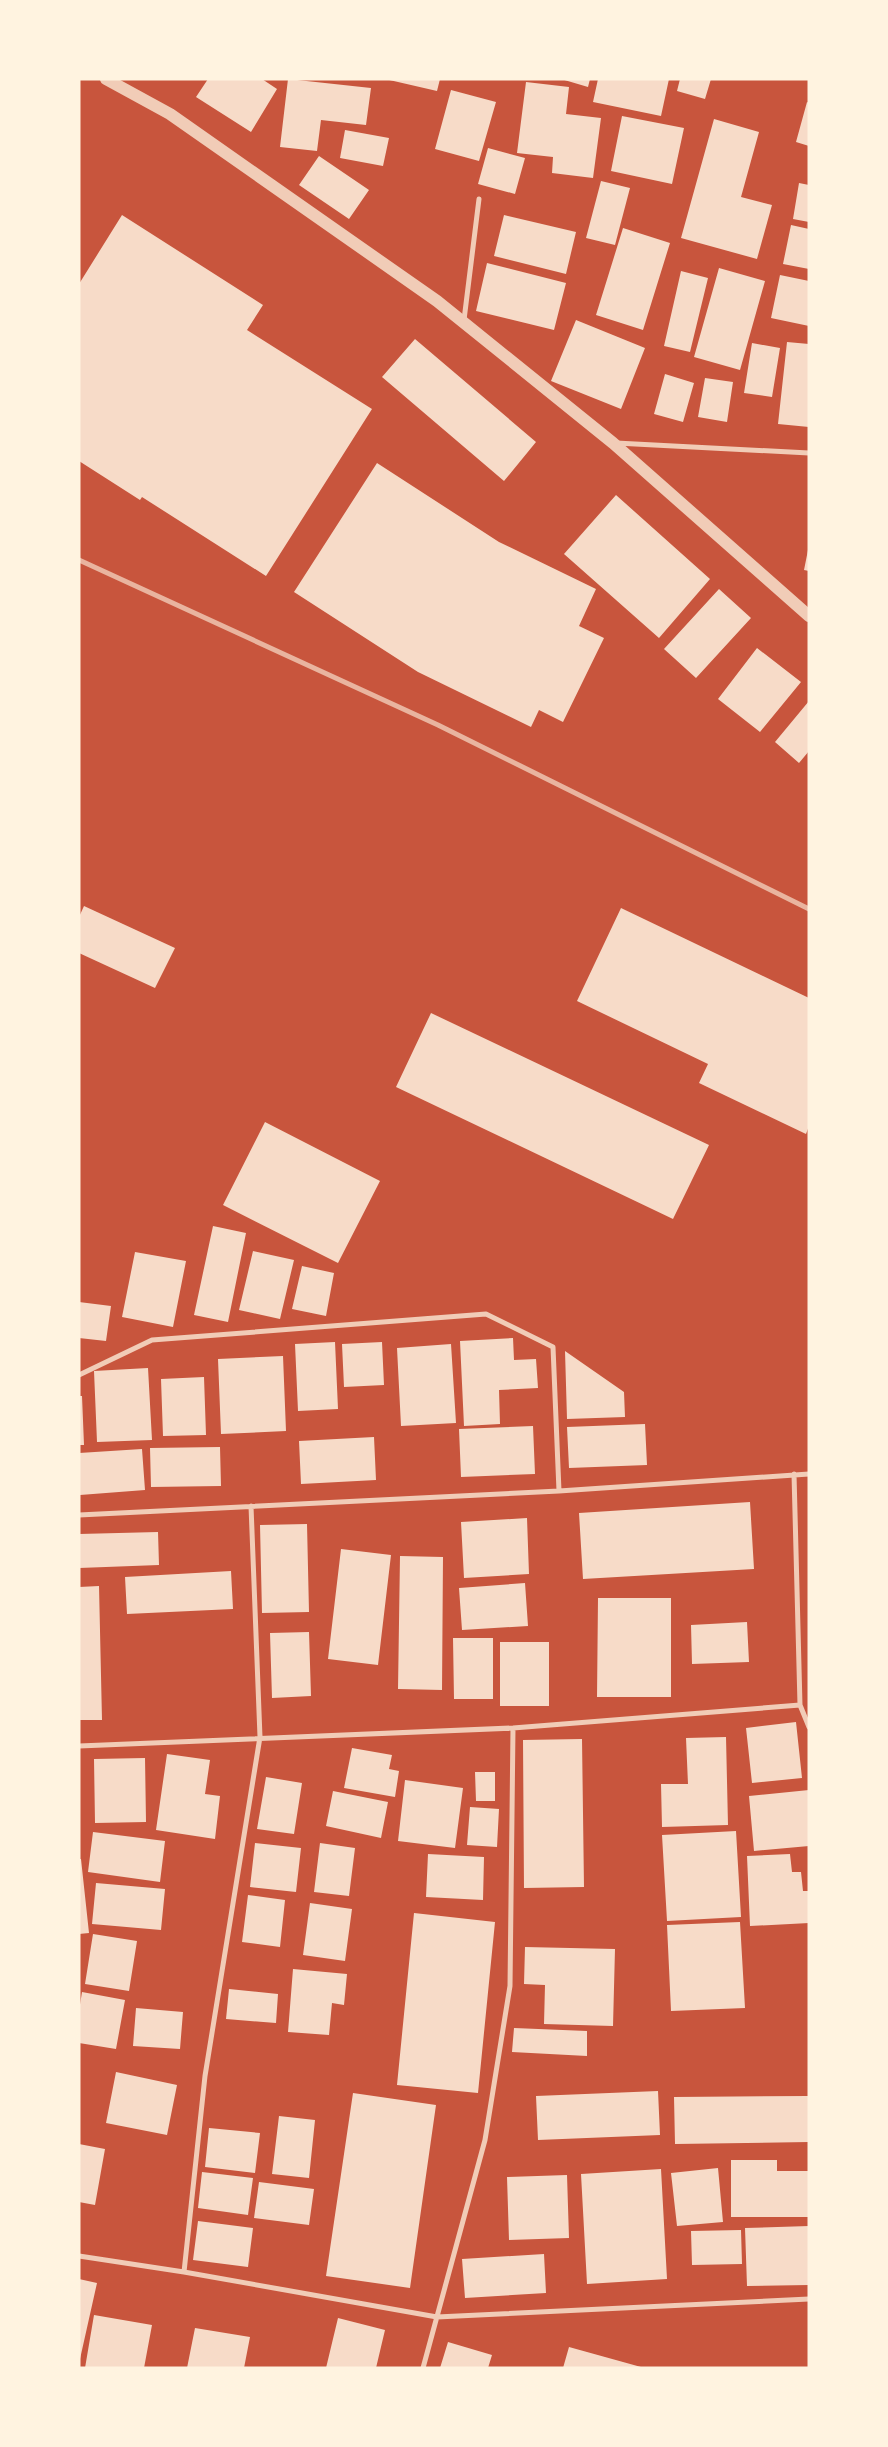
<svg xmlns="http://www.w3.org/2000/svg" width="888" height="2447" font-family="'Varela Round',sans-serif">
  <rect width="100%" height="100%" fill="#c8553d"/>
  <path fill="#f7dbc8" d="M 208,79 L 262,79 L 277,89 L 251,132 L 196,97 Z
    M 288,79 L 371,88 L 366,125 L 321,120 L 317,151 L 280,147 Z
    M 385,79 L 440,79 L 437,91 Z
    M 561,79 L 590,79 L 588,87 Z
    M 598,79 L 669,79 L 661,116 L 593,102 Z
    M 680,79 L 711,79 L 705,99 L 677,91 Z
    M 526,82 L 569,87 L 566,114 L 601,118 L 593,178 L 552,173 L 553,157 L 517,153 Z
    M 451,90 L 496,102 L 479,161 L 435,149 Z
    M 807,102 L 809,103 L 809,146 L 796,142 Z
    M 622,116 L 684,128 L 672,184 L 611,171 Z
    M 714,119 L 759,132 L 741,197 L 772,205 L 757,259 L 681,238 Z
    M 345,130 L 389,138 L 383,166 L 340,158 Z
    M 488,148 L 525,158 L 515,194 L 478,184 Z
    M 319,156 L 369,190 L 349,219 L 299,185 Z
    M 601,181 L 630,188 L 615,245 L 586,238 Z
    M 799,183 L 809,185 L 809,222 L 793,219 Z
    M 122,215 L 263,305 L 247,330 L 372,409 L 266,576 L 142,497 L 140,500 L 79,461 L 79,284 Z
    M 504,215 L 576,232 L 566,274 L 494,256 Z
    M 791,225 L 809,229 L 809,269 L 783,264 Z
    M 623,228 L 670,243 L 643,330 L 596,315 Z
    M 487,263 L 566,283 L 554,330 L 476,311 Z
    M 719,268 L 765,281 L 740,370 L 694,357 Z
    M 681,271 L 708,278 L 690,352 L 664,346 Z
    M 780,275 L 809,281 L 809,326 L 771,318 Z
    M 576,320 L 645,348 L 621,409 L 551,381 Z
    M 415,339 L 536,442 L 504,481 L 382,377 Z
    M 787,342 L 809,344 L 809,427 L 778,424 Z
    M 752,343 L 780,348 L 772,397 L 744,393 Z
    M 665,374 L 694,383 L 683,422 L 654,414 Z
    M 705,378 L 733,382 L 727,422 L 698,417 Z
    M 377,463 L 499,542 L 596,589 L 579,626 L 604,638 L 563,722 L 539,710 L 531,727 L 418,672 L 294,592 Z
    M 616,495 L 710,579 L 659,638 L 564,554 Z
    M 808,550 L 809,550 L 809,571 L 804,570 Z
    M 719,589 L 751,618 L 696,678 L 664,649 Z
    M 757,648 L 801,682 L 760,732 L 718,699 Z
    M 809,701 L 809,751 L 799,763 L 775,742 Z
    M 84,906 L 175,948 L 155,988 L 79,953 L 79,917 Z
    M 621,908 L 809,998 L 809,1126 L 806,1134 L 699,1083 L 708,1064 L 577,1001 Z
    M 431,1013 L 709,1145 L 673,1219 L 396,1087 Z
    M 265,1122 L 380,1181 L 338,1263 L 223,1205 Z
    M 213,1226 L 246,1233 L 228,1322 L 194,1315 Z
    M 253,1251 L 294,1260 L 280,1319 L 239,1310 Z
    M 135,1252 L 186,1261 L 173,1327 L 122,1317 Z
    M 302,1266 L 334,1273 L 326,1316 L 292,1309 Z
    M 79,1302 L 111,1306 L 106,1341 L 79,1338 Z
    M 513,1338 L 514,1360 L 536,1359 L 538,1388 L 499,1390 L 500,1424 L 464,1426 L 460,1341 Z
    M 335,1342 L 338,1409 L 298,1411 L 295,1344 Z
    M 382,1342 L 384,1385 L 344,1387 L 342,1344 Z
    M 451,1344 L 456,1423 L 401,1426 L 397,1348 Z
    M 565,1351 L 624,1392 L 625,1417 L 567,1419 Z
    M 283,1356 L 286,1431 L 221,1434 L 218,1359 Z
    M 148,1368 L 152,1440 L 97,1442 L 94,1371 Z
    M 204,1377 L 206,1435 L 163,1436 L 161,1379 Z
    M 79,1396 L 82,1396 L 84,1445 L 79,1445 Z
    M 645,1424 L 647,1465 L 569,1468 L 567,1427 Z
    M 533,1426 L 535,1474 L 461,1477 L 459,1429 Z
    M 374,1437 L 376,1480 L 301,1484 L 299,1441 Z
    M 220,1447 L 221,1486 L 151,1487 L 150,1448 Z
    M 142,1449 L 145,1490 L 80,1495 L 79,1453 Z
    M 750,1502 L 754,1569 L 583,1579 L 579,1513 Z
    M 527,1518 L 529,1574 L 464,1578 L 461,1522 Z
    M 307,1524 L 309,1612 L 262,1613 L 260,1525 Z
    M 158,1532 L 159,1565 L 79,1568 L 79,1534 Z
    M 341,1549 L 391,1555 L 378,1665 L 328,1659 Z
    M 400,1556 L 443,1557 L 442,1690 L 398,1689 Z
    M 231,1571 L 233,1609 L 127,1614 L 125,1577 Z
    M 525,1583 L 528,1626 L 462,1630 L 459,1588 Z
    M 99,1586 L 102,1720 L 79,1720 L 79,1587 Z
    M 598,1598 L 671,1598 L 671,1697 L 597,1697 Z
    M 747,1622 L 749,1662 L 692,1664 L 691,1625 Z
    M 309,1632 L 311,1696 L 272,1698 L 270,1633 Z
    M 453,1638 L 493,1638 L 493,1699 L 454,1699 Z
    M 500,1642 L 549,1642 L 549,1706 L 500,1706 Z
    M 796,1722 L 802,1778 L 752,1783 L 746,1728 Z
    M 726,1737 L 728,1825 L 662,1827 L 661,1784 L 688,1784 L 686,1738 Z
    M 582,1739 L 584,1887 L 524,1888 L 523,1740 Z
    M 352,1748 L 392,1755 L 389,1769 L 399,1771 L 395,1797 L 344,1788 Z
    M 167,1754 L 210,1760 L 205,1794 L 220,1796 L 215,1839 L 156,1830 Z
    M 145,1758 L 146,1822 L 95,1823 L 94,1759 Z
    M 475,1772 L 495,1772 L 495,1801 L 476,1801 Z
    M 266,1777 L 302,1783 L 294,1834 L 257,1829 Z
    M 405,1780 L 463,1788 L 455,1848 L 398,1841 Z
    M 809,1790 L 809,1846 L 754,1851 L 749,1796 Z
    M 333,1791 L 388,1802 L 381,1838 L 326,1826 Z
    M 470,1807 L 499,1809 L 497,1847 L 467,1845 Z
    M 736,1831 L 741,1917 L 667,1921 L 662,1835 Z
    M 93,1832 L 165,1841 L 160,1882 L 88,1872 Z
    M 255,1843 L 301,1848 L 296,1892 L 250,1887 Z
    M 320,1843 L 355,1848 L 349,1896 L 314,1892 Z
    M 428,1854 L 484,1857 L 483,1900 L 426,1897 Z
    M 790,1854 L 792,1872 L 801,1872 L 803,1891 L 809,1891 L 809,1923 L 750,1926 L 747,1856 Z
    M 79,1859 L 81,1859 L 89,1933 L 79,1934 Z
    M 96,1883 L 165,1889 L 161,1930 L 92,1924 Z
    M 248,1895 L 285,1900 L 280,1947 L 242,1942 Z
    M 310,1903 L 352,1909 L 345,1961 L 303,1955 Z
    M 414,1913 L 495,1922 L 478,2093 L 397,2085 Z
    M 740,1922 L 745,2008 L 671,2011 L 667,1925 Z
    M 93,1934 L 137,1941 L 129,1991 L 85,1984 Z
    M 525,1947 L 615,1949 L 613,2026 L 544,2024 L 545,1985 L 524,1984 Z
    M 293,1969 L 347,1974 L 344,2005 L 332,2003 L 329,2035 L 288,2032 Z
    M 229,1989 L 278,1994 L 276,2023 L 226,2019 Z
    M 82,1992 L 125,2000 L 116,2049 L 79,2043 L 79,2011 Z
    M 136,2008 L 183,2012 L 180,2049 L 133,2046 Z
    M 514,2028 L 587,2031 L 587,2056 L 512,2052 Z
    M 116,2072 L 177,2085 L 167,2135 L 106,2123 Z
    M 658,2091 L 660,2135 L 538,2140 L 536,2096 Z
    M 353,2093 L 436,2105 L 410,2288 L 326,2276 Z
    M 809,2096 L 809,2142 L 675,2144 L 674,2097 Z
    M 279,2116 L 315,2120 L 309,2178 L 272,2174 Z
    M 209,2128 L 260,2133 L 255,2173 L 205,2167 Z
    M 79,2144 L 105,2149 L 95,2205 L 79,2202 Z
    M 731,2160 L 777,2160 L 777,2171 L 809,2171 L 809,2217 L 731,2217 Z
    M 718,2168 L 723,2222 L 677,2226 L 671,2173 Z
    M 661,2169 L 667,2279 L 587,2284 L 581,2174 Z
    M 202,2172 L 253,2178 L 248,2215 L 198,2208 Z
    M 567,2175 L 569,2238 L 509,2240 L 507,2177 Z
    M 259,2182 L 314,2189 L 309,2225 L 254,2218 Z
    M 198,2221 L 253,2228 L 248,2267 L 193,2260 Z
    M 809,2226 L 809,2285 L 747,2286 L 745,2228 Z
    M 741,2230 L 742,2264 L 692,2265 L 691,2231 Z
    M 544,2254 L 546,2293 L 465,2298 L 462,2259 Z
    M 79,2279 L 97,2283 L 80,2359 L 79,2359 Z
    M 94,2315 L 152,2325 L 144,2368 L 85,2368 Z
    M 338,2318 L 385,2330 L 376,2368 L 326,2368 Z
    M 195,2328 L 250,2337 L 244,2368 L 187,2368 Z
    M 448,2342 L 492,2355 L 488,2368 L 440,2368 Z
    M 569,2347 L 641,2367 L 641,2368 L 563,2368 Z"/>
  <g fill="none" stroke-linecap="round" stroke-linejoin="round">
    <path stroke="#f1ccb7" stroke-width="5" d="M 464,320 L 479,199
      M 616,443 L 809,453
      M 79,1375 L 152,1340 L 486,1314 L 553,1347 L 559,1491
      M 794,1474 L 800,1705 L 809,1727
      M 79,1515 L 559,1491 L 809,1474
      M 79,1746 L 513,1728 L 800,1705
      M 79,2256 L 184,2272 L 437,2317 L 809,2299
      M 184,2272 L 205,2076 L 260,1737 L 251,1506
      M 423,2368 L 485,2140 L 510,1986 L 513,1728"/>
    <path stroke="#f1ccb7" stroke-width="12" d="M 106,79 L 170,114 L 437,301 L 613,443 L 809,616"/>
    <path stroke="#e9b49f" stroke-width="5" d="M 79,560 L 438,725 L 809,909"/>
  </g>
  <rect width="888" height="2447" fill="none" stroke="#fff3e0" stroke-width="161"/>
</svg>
